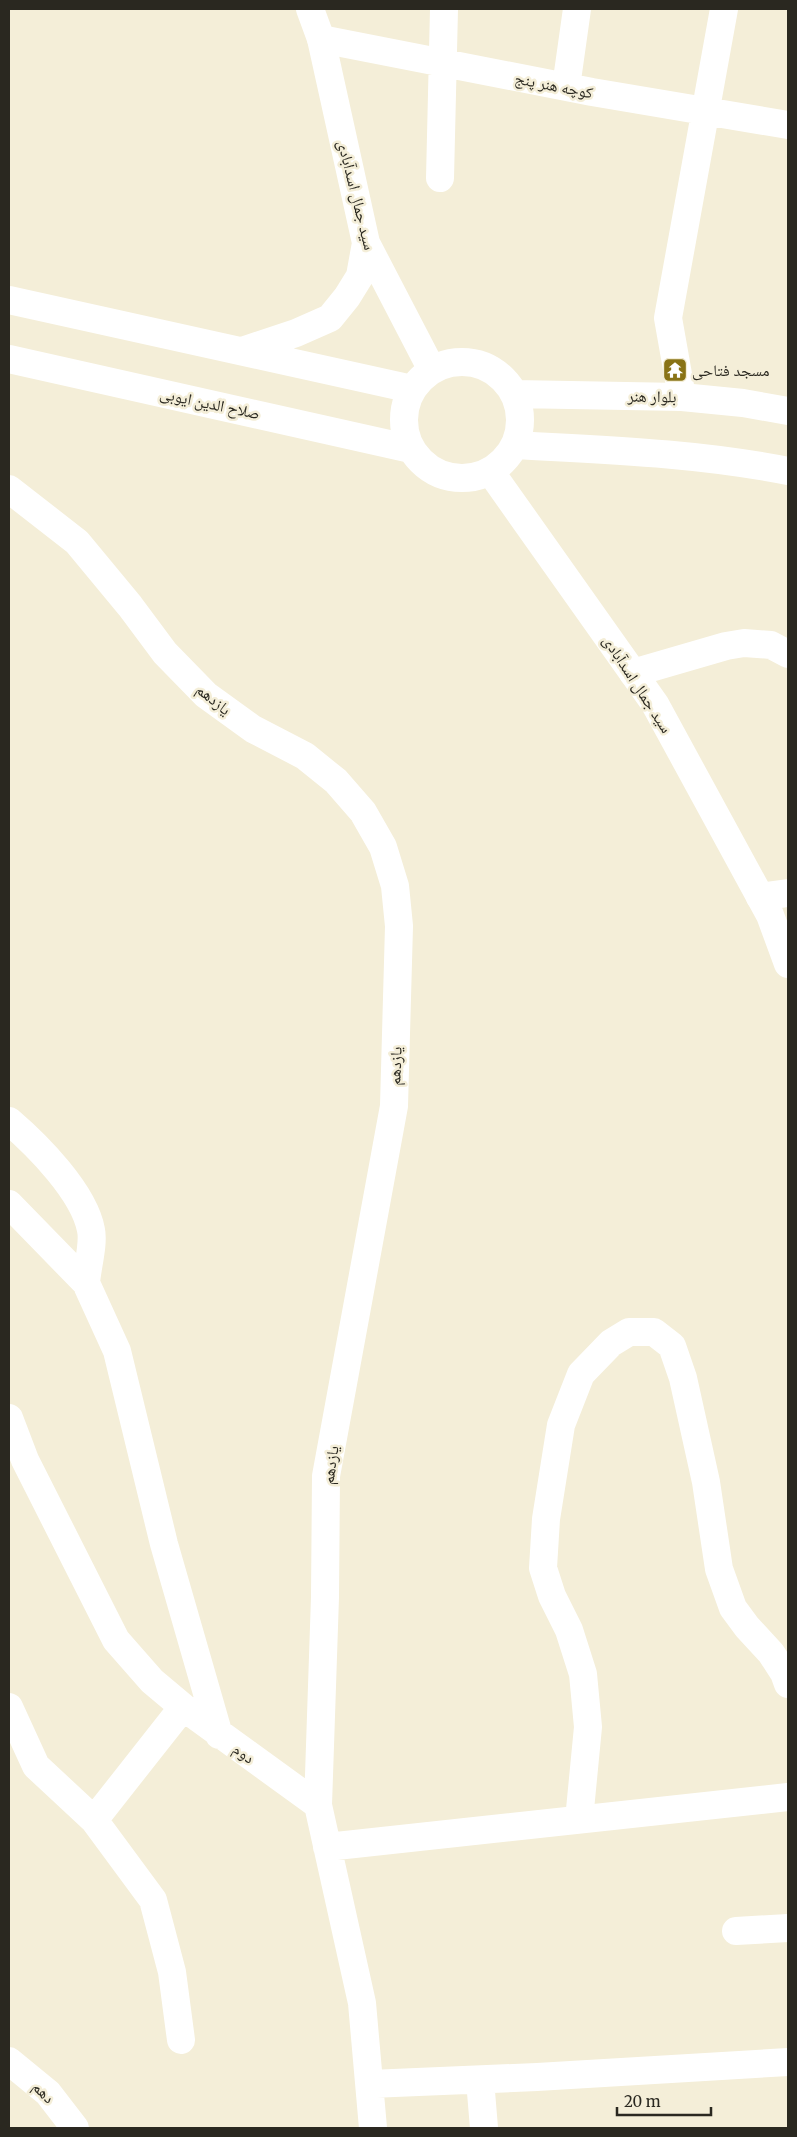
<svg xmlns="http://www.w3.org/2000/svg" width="797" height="2137" font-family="Merriweather,'Noto Naskh Arabic',serif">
  <rect width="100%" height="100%" fill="#f4eed8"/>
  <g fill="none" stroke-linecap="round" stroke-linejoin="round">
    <path stroke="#fff" stroke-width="28" d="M 321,39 L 592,92 L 788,125
      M 566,87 L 577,9
      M 440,178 L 444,9
      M 682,397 L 668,318 L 724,9
      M 9,489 L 77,542 L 130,606 L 165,653 L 206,695 L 253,729 L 305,756 L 336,781 L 363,812 L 383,847 L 395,886 L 399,926 L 394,1106 L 326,1476 L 325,1597 L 318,1805
      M 633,673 L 726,646 L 744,643 L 771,645 L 788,654
      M 760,897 L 788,893
      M 9,1121 C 37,1145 84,1192 91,1230 C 94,1244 87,1268 86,1283
      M 9,1204 L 86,1283 L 117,1351 L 164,1544 L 219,1735
      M 9,1418 L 25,1460 L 116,1640 L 152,1681 L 183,1707 L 318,1805 L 362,2003 L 373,2128
      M 9,1707 L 36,1766 L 94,1820 L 153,1900 L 172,1972 L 181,2040
      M 94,1820 L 183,1707
      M 579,1820 L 588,1727 L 583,1674 L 569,1630 L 552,1596 L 543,1568 L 546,1519 L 561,1425 L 581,1374 L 611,1343 L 629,1332 L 654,1332 L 672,1346 L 683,1378 L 706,1482 L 719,1569 L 733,1608 L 747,1627 L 771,1653 L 784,1673 L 788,1684
      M 327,1847 L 788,1797
      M 736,1931 L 788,1928
      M 9,2061 L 48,2093 L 75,2128
      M 480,2080 L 484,2128
      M 370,2084 L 537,2077 L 788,2062"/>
    <path stroke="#fff" stroke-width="28" d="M 310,9 L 321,39 L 366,243 L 432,370
      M 9,300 L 412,389
      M 242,351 L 296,333 L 330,318 L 347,297 L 360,276 L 366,243
      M 9,359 L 411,449
      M404 420a58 58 0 1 1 116 0a58 58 0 1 1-116 0Z
      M 514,394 L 682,397 L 743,403 L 788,411
      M 515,445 C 607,450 698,453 788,471
      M 490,471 L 655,704 L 770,915 L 788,964"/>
  </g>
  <defs>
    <symbol id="temple-square" viewBox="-11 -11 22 22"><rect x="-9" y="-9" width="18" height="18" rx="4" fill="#897316" stroke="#f4eed8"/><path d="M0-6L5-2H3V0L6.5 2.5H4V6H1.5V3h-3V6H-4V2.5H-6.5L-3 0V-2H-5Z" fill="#fff"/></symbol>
  </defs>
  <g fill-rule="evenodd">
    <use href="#temple-square" x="661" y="356" width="28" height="28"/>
  </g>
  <g text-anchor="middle" stroke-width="5" stroke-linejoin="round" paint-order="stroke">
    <g font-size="16" fill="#2a2820" stroke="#f4eed8">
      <text transform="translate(554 85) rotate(11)" y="6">کوچه هنر پنج</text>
      <text transform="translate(357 195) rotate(76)" y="6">سید جمال اسدآبادی</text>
      <text transform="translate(652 396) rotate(1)" y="6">بلوار هنر</text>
      <text transform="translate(210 403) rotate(12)" y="6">صلاح الدین ایوبی</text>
      <text transform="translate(638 684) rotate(57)" y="6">سید جمال اسدآبادی</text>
      <text transform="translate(214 699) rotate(39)" y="6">یازدهم</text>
      <text transform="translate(395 1066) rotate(-88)" y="6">یازدهم</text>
      <text transform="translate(330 1465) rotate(-82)" y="6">یازدهم</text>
      <text transform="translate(244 1753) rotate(35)" y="6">دوم</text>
      <text transform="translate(44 2092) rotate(45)" y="6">دهم</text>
    </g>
    <g font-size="16" fill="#2a2820" stroke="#f4eed8" text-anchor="start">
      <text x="692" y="376">مسجد فتاحی</text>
    </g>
  </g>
  <rect width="797" height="2137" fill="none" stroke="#2a2820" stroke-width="20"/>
  <path d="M617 2107v8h94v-8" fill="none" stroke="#2a2820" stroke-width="2.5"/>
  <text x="624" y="2107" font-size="15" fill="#2a2820" stroke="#f4eed8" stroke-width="4" paint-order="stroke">20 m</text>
</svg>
